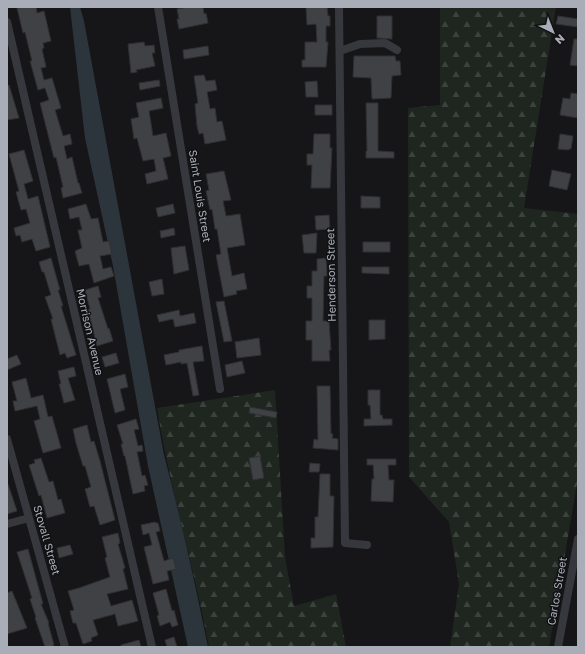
<svg xmlns="http://www.w3.org/2000/svg" width="585" height="654" font-family="'Golos Text',sans-serif">
  <defs>
    <pattern id="forest-firs" width="22" height="20" patternUnits="userSpaceOnUse"><rect width="22" height="20" fill="#1e261f"/><path d="M5 1l3.5 6h-7zM16 11l3.5 6h-7z" fill="#3c433d"/></pattern>
  </defs>
  <rect width="100%" height="100%" fill="#161618"/>
  <path fill="url(#forest-firs)" d="M 440,7 L 556,7 L 524,208 L 578,214 L 578,478 L 549,647 L 450,647 L 459,584 L 449,522 L 409,477 L 408,108 L 440,105 Z
    M 275,390 L 285,557 L 294,606 L 336,594 L 346,647 L 209,647 C 194,567 170,489 157,408 Z"/>
  <path fill="#2c353c" d="M 70,7 L 80,7 L 84,21 L 164,455 C 181,519 195,583 208,647 L 188,647 L 148,466 L 113,266 L 85,138 Z"/>
  <path fill="#404145" stroke="#303034" d="M 21,7 L 36,7 L 37,13 L 44,11 L 51,41 L 43,43 L 44,48 L 42,49 L 46,67 L 41,68 L 44,80 L 52,78 L 61,108 L 55,110 L 63,136 L 70,134 L 72,144 L 64,146 L 67,159 L 72,157 L 78,183 L 79,183 L 82,193 L 63,198 L 61,188 L 63,187 L 56,157 L 54,158 L 40,103 L 49,100 L 45,88 L 38,90 L 30,61 L 32,61 L 25,32 L 23,33 L 17,8 Z
    M 188,7 L 203,7 L 204,14 L 206,13 L 208,23 L 179,29 L 177,19 L 179,19 L 177,9 Z
    M 306,7 L 327,7 L 328,16 L 330,16 L 330,26 L 326,26 L 326,42 L 328,42 L 326,67 L 302,67 L 302,60 L 305,60 L 305,42 L 317,42 L 316,24 L 307,25 Z
    M 377,16 L 392,16 L 392,39 L 377,38 Z
    M 558,16 L 578,19 L 578,27 L 556,24 Z
    M 574,39 L 578,39 L 578,66 L 570,65 Z
    M 144,42 L 145,46 L 154,45 L 155,53 L 152,53 L 155,66 L 136,70 L 137,72 L 131,73 L 128,44 Z
    M 208,46 L 209,55 L 184,59 L 183,50 Z
    M 354,56 L 395,56 L 396,61 L 400,61 L 401,75 L 392,76 L 391,98 L 372,99 L 371,78 L 353,77 Z
    M 204,75 L 206,81 L 215,80 L 217,90 L 207,92 L 210,109 L 215,108 L 217,122 L 222,121 L 226,140 L 205,144 L 203,133 L 199,134 L 197,126 L 195,104 L 198,103 L 194,76 Z
    M 159,80 L 160,86 L 140,90 L 139,83 Z
    M 317,81 L 318,97 L 306,97 L 305,82 Z
    M 9,85 L 19,118 L 7,120 L 7,86 Z
    M 571,93 L 578,94 L 578,118 L 560,115 L 563,98 L 570,99 Z
    M 161,98 L 163,108 L 149,111 L 153,136 L 166,133 L 171,156 L 163,158 L 168,179 L 147,184 L 145,174 L 156,171 L 154,159 L 143,161 L 137,138 L 134,139 L 131,119 L 139,117 L 136,103 Z
    M 366,103 L 378,103 L 378,151 L 394,152 L 394,158 L 366,158 L 366,151 L 367,151 Z
    M 315,105 L 332,105 L 332,115 L 315,115 Z
    M 314,134 L 330,134 L 330,148 L 332,148 L 330,188 L 311,188 L 312,165 L 307,165 L 307,154 L 313,154 Z
    M 560,134 L 573,136 L 571,149 L 569,149 L 569,150 L 558,149 Z
    M 24,150 L 33,181 L 24,184 L 28,199 L 38,196 L 50,247 L 36,251 L 32,239 L 22,242 L 20,235 L 16,236 L 14,228 L 30,223 L 26,209 L 21,210 L 16,192 L 19,191 L 9,154 Z
    M 552,170 L 571,174 L 567,190 L 549,186 Z
    M 224,171 L 231,200 L 223,201 L 226,216 L 240,214 L 245,245 L 227,248 L 232,276 L 244,273 L 247,289 L 236,291 L 237,294 L 224,297 L 216,255 L 221,254 L 217,229 L 215,229 L 212,209 L 210,210 L 206,191 L 209,190 L 206,174 Z
    M 361,196 L 380,197 L 380,208 L 361,208 Z
    M 86,204 L 91,219 L 98,218 L 103,242 L 109,241 L 112,254 L 100,256 L 103,269 L 111,267 L 114,276 L 94,283 L 89,264 L 79,266 L 75,251 L 82,248 L 78,230 L 82,230 L 79,217 L 70,219 L 68,209 Z
    M 173,204 L 175,213 L 158,217 L 156,208 Z
    M 329,215 L 330,229 L 316,230 L 315,216 Z
    M 174,228 L 175,235 L 161,238 L 160,231 Z
    M 317,233 L 316,253 L 304,253 L 302,235 Z
    M 363,242 L 390,242 L 390,252 L 363,252 Z
    M 185,246 L 189,270 L 174,274 L 171,248 Z
    M 51,258 L 60,290 L 58,290 L 63,306 L 61,306 L 76,355 L 67,358 L 65,353 L 60,355 L 51,319 L 53,319 L 45,297 L 51,295 L 44,272 L 42,272 L 39,262 Z
    M 326,258 L 327,276 L 324,276 L 323,321 L 329,321 L 331,350 L 329,350 L 330,361 L 312,361 L 312,340 L 306,340 L 306,321 L 312,321 L 312,298 L 307,298 L 307,286 L 312,286 L 312,271 L 317,271 L 317,259 Z
    M 362,267 L 389,267 L 389,274 L 362,273 Z
    M 162,279 L 164,294 L 152,296 L 149,282 Z
    M 98,286 L 101,297 L 98,298 L 108,329 L 109,328 L 113,341 L 97,346 L 88,310 L 90,309 L 85,290 Z
    M 224,301 L 232,341 L 224,342 L 216,302 Z
    M 179,310 L 180,316 L 194,313 L 196,323 L 175,327 L 173,319 L 159,322 L 157,315 Z
    M 369,320 L 385,320 L 385,339 L 369,340 Z
    M 259,338 L 261,355 L 237,358 L 235,342 Z
    M 202,346 L 204,361 L 193,362 L 199,395 L 193,396 L 187,363 L 181,364 L 181,362 L 166,365 L 164,355 L 179,352 L 179,350 Z
    M 116,353 L 119,363 L 105,367 L 102,357 Z
    M 17,355 L 21,364 L 7,370 L 7,359 Z
    M 242,361 L 245,373 L 227,377 L 225,365 Z
    M 74,367 L 76,376 L 68,378 L 75,400 L 64,403 L 59,384 L 61,384 L 58,371 Z
    M 125,374 L 128,387 L 120,389 L 125,410 L 115,413 L 107,379 Z
    M 26,378 L 31,398 L 43,395 L 48,417 L 52,416 L 61,448 L 43,453 L 34,421 L 40,419 L 37,406 L 15,411 L 13,401 L 17,401 L 12,382 Z
    M 317,386 L 330,386 L 331,434 L 333,434 L 332,438 L 338,439 L 338,450 L 313,448 L 314,439 L 318,440 Z
    M 368,390 L 380,390 L 380,415 L 382,415 L 383,419 L 392,419 L 392,425 L 364,426 L 364,419 L 371,419 L 370,405 L 368,405 Z
    M 250,407 L 277,412 L 276,418 L 249,413 Z
    M 136,419 L 139,429 L 134,430 L 138,446 L 142,445 L 143,451 L 137,452 L 142,476 L 145,475 L 148,485 L 144,486 L 145,491 L 133,494 L 125,456 L 124,456 L 121,444 L 123,444 L 117,425 Z
    M 87,425 L 91,442 L 94,441 L 100,461 L 115,520 L 100,525 L 94,506 L 90,507 L 85,489 L 91,487 L 85,466 L 83,466 L 76,443 L 73,429 Z
    M 260,456 L 264,478 L 253,480 L 249,458 Z
    M 41,458 L 49,482 L 53,481 L 58,500 L 61,499 L 65,513 L 47,518 L 41,495 L 39,496 L 29,465 L 35,463 L 34,460 Z
    M 367,459 L 396,459 L 396,465 L 388,465 L 389,480 L 394,480 L 393,502 L 371,501 L 372,479 L 374,479 L 373,465 L 367,465 Z
    M 310,463 L 320,464 L 319,472 L 309,472 Z
    M 320,474 L 330,474 L 330,496 L 334,496 L 333,547 L 311,548 L 311,538 L 315,538 L 315,517 L 318,517 Z
    M 8,484 L 17,511 L 7,514 L 7,485 Z
    M 155,522 L 156,523 L 158,523 L 160,531 L 156,532 L 164,561 L 173,558 L 176,569 L 167,571 L 169,580 L 153,584 L 144,547 L 152,545 L 149,533 L 143,535 L 141,525 Z
    M 118,533 L 120,543 L 118,544 L 125,568 L 123,569 L 128,589 L 107,594 L 111,606 L 132,600 L 138,621 L 118,626 L 115,614 L 93,620 L 98,635 L 91,638 L 92,641 L 83,644 L 76,623 L 73,623 L 70,611 L 74,610 L 68,591 L 79,588 L 110,577 L 105,558 L 107,557 L 102,537 Z
    M 70,545 L 73,554 L 59,558 L 57,548 Z
    M 28,549 L 43,604 L 41,604 L 49,623 L 48,623 L 54,645 L 53,645 L 54,647 L 45,647 L 35,618 L 36,617 L 30,599 L 32,598 L 17,552 Z
    M 166,589 L 172,611 L 174,610 L 178,625 L 172,627 L 170,622 L 160,626 L 157,616 L 159,615 L 153,593 Z
    M 12,591 L 27,628 L 7,634 L 7,593 Z
    M 174,637 L 177,647 L 167,647 L 165,640 Z
    M 139,640 L 141,647 L 121,647 L 121,645 Z"/>
  <g fill="none" stroke-linecap="round" stroke-linejoin="round">
    <path stroke="#37383d" stroke-width="8" d="M 158,7 L 220,389
      M 339,7 L 345,543 L 367,545
      M 7,22 L 152,647
      M 340,51 L 360,44 L 385,43 L 397,50
      M 7,439 L 65,647
      M 7,524 L 29,518
      M 558,647 L 578,539"/>
  </g>
  <g text-anchor="middle" stroke-width="3" stroke-linejoin="round" paint-order="stroke">
    <g font-size="11" fill="#a8adb8" stroke="#111113">
      <text transform="translate(200 196) rotate(81)" y="4">Saint Louis Street</text>
      <text transform="translate(331 275) rotate(-91)" y="4">Henderson Street</text>
      <text transform="translate(90 332) rotate(77)" y="4">Morrison Avenue</text>
      <text transform="translate(47 540) rotate(74)" y="4">Stovall Street</text>
      <text transform="translate(557 591) rotate(-80)" y="4">Carlos Street</text>
    </g>
  </g>
  <rect width="585" height="654" fill="none" stroke="#a8adb8" stroke-width="16"/>
  <g transform="translate(553 32) rotate(137)" stroke="#111113" stroke-width="3" paint-order="stroke">
  <path d="M0-3L7 15L0 10L-7 15Z" fill="#a8adb8"/>
  <text y="-6" font-size="11" font-weight="bold" text-anchor="middle" fill="#a8adb8">N</text>
  </g>
</svg>
